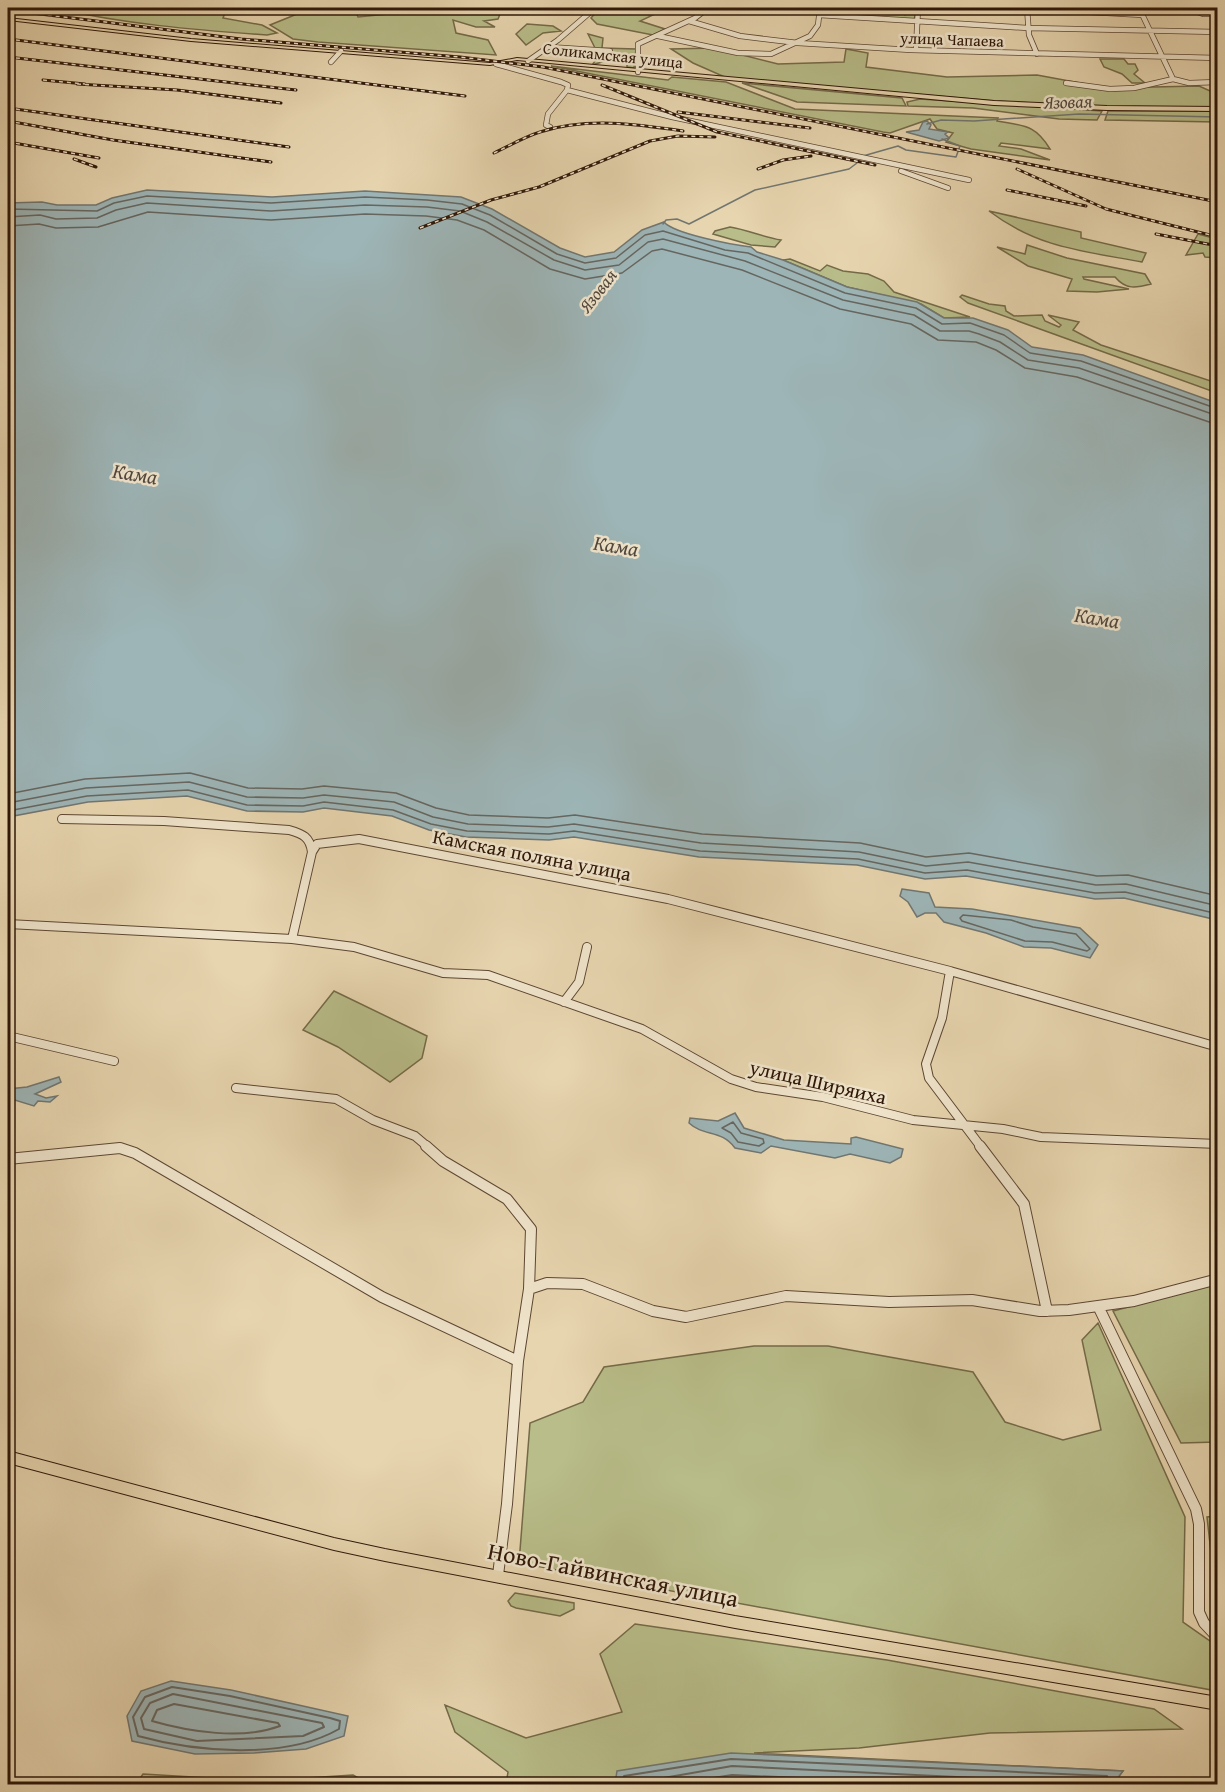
<svg xmlns="http://www.w3.org/2000/svg" width="1225" height="1792" font-family="'Gentium Book Plus',serif">
  <rect width="100%" height="100%" fill="#e7d5af"/>
  <filter id="stains"><feTurbulence type="fractalNoise" baseFrequency=".00333" numOctaves="4"/><feColorMatrix values="0 0 0 0 .2 0 0 0 0 .09 0 0 0 0 .02 0 0 0 .5 -.17"/></filter>
  <radialGradient id="worn" r=".72"><stop offset=".6" stop-color="#630" stop-opacity="0"/><stop offset="1" stop-color="#630" stop-opacity=".3"/></radialGradient>
  <path fill="#b8bd89" stroke="#746a48" stroke-width="1.5" d="M 54,8 L 227,8 L 223,18 L 262,25 L 277,33 L 267,35 C 195,30 124,24 54,8 Z
    M 396,8 L 494,10 L 500,14 L 498,19 L 484,21 L 495,27 L 476,27 L 453,20 L 456,33 L 488,40 L 496,55 L 318,42 L 293,39 L 270,25 L 307,10 L 356,12 L 358,17 L 388,14 Z
    M 600,8 L 612,8 L 615,10 L 653,15 L 640,21 L 665,29 L 653,35 L 597,24 L 591,18 Z
    M 877,8 L 895,8 L 905,15 L 907,8 L 917,8 L 914,20 L 869,16 Z
    M 527,24 L 553,26 L 561,31 L 543,33 L 526,45 L 516,34 Z
    M 588,34 L 603,38 L 602,48 L 636,49 L 634,68 L 627,67 L 627,62 L 615,58 L 592,65 L 599,56 Z
    M 715,48 L 778,64 L 844,62 L 846,49 L 868,53 L 866,67 L 947,77 L 1037,75 L 1107,88 L 1199,86 L 1217,94 L 1217,107 L 1104,107 L 996,101 L 727,78 L 693,63 L 671,49 Z
    M 1100,59 L 1124,59 L 1128,64 L 1135,64 L 1138,70 L 1134,74 L 1145,83 L 1132,83 L 1122,74 L 1104,67 Z
    M 551,66 L 668,80 L 672,77 L 726,82 L 795,109 L 998,118 L 997,121 C 1024,126 1035,124 1050,149 L 1001,143 L 999,146 L 1021,149 L 1050,160 L 971,149 L 946,142 L 953,133 L 937,129 L 930,119 L 890,133 L 883,132 Z
    M 742,83 L 902,98 L 906,106 L 797,102 Z
    M 920,99 L 1102,111 L 1097,120 L 1059,119 L 973,108 L 908,106 L 907,102 Z
    M 1108,111 L 1217,111 L 1217,122 L 1105,120 Z
    M 989,211 L 1081,232 L 1081,238 L 1146,253 L 1142,262 C 1083,251 1038,248 989,211 Z
    M 730,227 C 748,230 763,237 781,240 L 775,247 L 751,245 L 713,234 L 715,231 Z
    M 1198,234 L 1217,239 L 1217,258 L 1205,257 L 1203,253 L 1186,255 Z
    M 1027,245 L 1067,258 L 1145,274 L 1151,284 C 1136,288 1126,290 1115,277 L 1083,277 L 1084,279 L 1129,289 L 1097,292 L 1067,291 L 1072,279 L 1028,266 L 997,247 L 1025,254 Z
    M 790,259 L 820,271 L 827,265 L 843,271 L 868,274 L 884,281 L 894,292 L 970,317 L 944,318 L 921,304 L 847,287 L 783,260 Z
    M 962,295 L 989,304 L 1005,306 L 1006,311 L 1014,316 L 1042,315 L 1045,321 L 1059,327 L 1061,325 L 1048,315 L 1079,322 L 1073,330 L 1101,345 L 1217,383 L 1217,393 L 968,303 L 960,297 Z
    M 334,991 L 427,1036 L 422,1058 L 390,1082 L 338,1047 L 303,1030 Z
    M 1217,1284 L 1217,1442 L 1181,1443 L 1113,1311 Z
    M 1098,1323 L 1185,1517 L 1183,1622 L 1217,1646 L 1217,1691 L 519,1563 L 530,1423 L 583,1402 L 604,1367 L 754,1346 L 828,1346 L 973,1372 L 1005,1422 L 1063,1440 L 1101,1430 L 1082,1340 Z
    M 1217,1516 L 1218,1516 L 1217,1607 L 1207,1517 Z
    M 515,1593 L 574,1603 L 574,1609 L 560,1616 L 516,1608 L 511,1606 L 508,1601 Z
    M 635,1624 L 887,1660 L 1154,1709 L 1182,1729 L 990,1733 L 859,1748 L 754,1753 L 1123,1771 L 1113,1784 L 615,1784 L 616,1777 L 605,1784 L 506,1784 L 508,1772 L 455,1732 L 445,1705 L 526,1738 L 622,1712 L 600,1654 Z
    M 143,1774 L 260,1781 L 353,1775 L 370,1784 L 136,1784 Z"/>
  <path fill="#9db5b7" stroke="#717671" stroke-width="1.5" d="M 927,121 L 931,125 L 929,129 L 948,132 L 945,134 L 949,138 L 939,141 L 906,132 L 919,130 L 923,122 Z
    M 147,190 L 272,197 L 365,191 L 461,197 L 492,209 L 560,248 L 585,257 L 614,252 L 642,230 L 664,222 C 674,234 734,245 751,247 L 757,252 L 783,260 L 847,287 L 917,302 L 944,318 L 973,318 L 1008,330 L 1032,347 L 1083,355 L 1217,403 L 1217,920 L 1124,898 L 1095,899 L 966,876 L 925,879 L 857,865 L 699,857 L 574,837 L 549,840 L 466,837 L 429,830 L 392,816 L 324,808 L 303,812 L 247,811 L 187,796 L 88,802 L 8,817 L 8,203 L 42,202 L 57,205 L 96,205 L 112,198 Z
    M 902,889 L 929,893 L 935,907 L 972,909 L 1080,928 L 1098,945 L 1090,958 L 1051,948 L 1024,947 L 986,933 L 944,922 L 936,913 L 925,913 L 917,917 L 908,902 L 900,896 Z
    M 59,1077 L 61,1082 L 35,1094 L 46,1098 L 57,1096 L 50,1102 L 38,1101 L 34,1106 L 8,1098 L 8,1089 L 27,1087 Z
    M 735,1113 L 744,1128 L 784,1140 L 851,1144 L 851,1138 L 856,1137 L 903,1149 L 901,1157 L 890,1163 L 850,1154 L 835,1158 L 771,1146 L 761,1153 L 735,1148 C 721,1129 704,1137 689,1123 L 690,1118 L 718,1121 Z
    M 171,1681 L 231,1690 L 348,1716 L 344,1736 L 306,1749 L 254,1753 L 195,1754 L 132,1741 L 127,1716 L 141,1691 Z
    M 731,1753 L 1123,1771 L 1113,1784 L 615,1784 L 617,1771 Z"/>
  <g fill="none" stroke-linecap="round" stroke-linejoin="round">
    <path stroke="#666660" stroke-width="1.5" d="M 8,209 L 97,211 L 114,203 L 147,196 L 271,203 L 365,197 L 427,200 L 462,204 L 490,215 L 557,254 L 585,263 L 616,258 L 645,235 L 663,231 L 725,250 L 748,253 L 845,293 L 916,308 L 942,324 L 970,323 L 1004,335 L 1030,353 L 1081,361 L 1218,409
      M 8,217 L 40,215 L 56,219 L 97,218 L 116,210 L 147,203 L 271,211 L 365,205 L 427,207 L 460,211 L 487,222 L 554,260 L 585,270 L 619,265 L 648,242 L 663,239 L 745,261 L 843,300 L 914,315 L 940,331 L 969,331 L 979,334 L 1000,342 L 1028,360 L 1079,368 L 1218,416
      M 8,226 L 39,224 L 56,228 L 98,227 L 148,212 L 271,220 L 365,214 L 426,216 L 457,220 L 484,230 L 550,269 L 585,279 L 622,273 L 652,251 L 662,249 L 742,270 L 840,309 L 911,324 L 938,340 L 976,342 L 996,350 L 1025,368 L 1077,377 L 1218,425
      M 8,794 L 85,779 L 190,773 L 248,788 L 302,789 L 324,786 L 396,793 L 436,808 L 469,815 L 548,818 L 575,815 L 702,834 L 860,843 L 926,857 L 969,853 L 1097,876 L 1128,875 L 1218,896
      M 8,803 L 86,788 L 189,782 L 247,797 L 303,798 L 324,795 L 394,802 L 433,817 L 468,824 L 548,827 L 574,824 L 701,843 L 859,852 L 926,866 L 968,862 L 1096,885 L 1126,884 L 1218,906
      M 8,811 L 87,796 L 188,790 L 247,805 L 303,806 L 324,802 L 393,810 L 431,824 L 467,831 L 549,834 L 574,831 L 700,851 L 858,859 L 925,873 L 967,870 L 1095,893 L 1125,892 L 1218,914
      M 963,915 L 1011,920 L 1033,927 L 1076,934 L 1090,949 L 1087,951 L 1052,942 L 1025,941 L 962,921 L 960,918 Z
      M 733,1122 L 741,1133 L 763,1139 L 764,1143 L 759,1146 L 738,1142 L 731,1133 L 722,1128 Z"/>
    <path stroke="#666660" stroke-width="2" d="M 172,1687 L 230,1696 L 330,1718 L 340,1721 L 339,1729 C 285,1760 196,1752 138,1736 L 133,1717 L 145,1697 Z
      M 173,1694 L 322,1723 L 324,1727 L 303,1736 L 197,1741 L 144,1729 L 141,1718 L 150,1703 Z
      M 174,1704 L 278,1723 L 280,1726 C 242,1740 190,1732 152,1721 L 157,1710 Z
      M 621,1784 L 624,1776 L 731,1759 L 1107,1776 L 1109,1784
      M 629,1784 L 732,1766 L 1101,1784
      M 675,1784 L 732,1775 L 934,1784"/>
    <path stroke="#717671" stroke-width="1.5" d="M 927,124 L 941,120 L 974,121 L 1079,114 L 1218,117
      M 863,156 L 898,146 L 906,150 L 956,157 L 960,146 L 942,139
      M 663,224 L 666,220 L 677,219 L 689,224 L 755,190 L 849,169 L 857,163"/>
    <defs>
      <path id="minor-far2" d="M 1017,8 L 1143,15
        M 1027,8 L 1029,35 L 1037,54
        M 1140,8 L 1190,9 L 1203,14 L 1218,14
        M 1141,12 L 1173,79
        M 819,15 L 1028,28 L 1218,32
        M 689,21 L 740,36 L 798,43 L 911,50 L 1218,58
        M 658,36 L 738,53 L 771,54 L 810,36 L 818,25 L 820,8
        M 549,47 L 610,51
        M 916,49 L 918,8
        M 528,61 L 558,40 L 595,8
        M 331,62 L 341,51
        M 496,64 L 561,82 L 568,85 L 567,90
        M 638,72 L 638,44 L 695,18 L 708,8
        M 1066,83 L 1110,89 L 1134,88 L 1173,79 L 1189,83 L 1218,82
        M 567,90 L 672,117 L 969,180
        M 550,127 L 546,125 L 548,114 L 567,90
        M 901,171 L 948,188"/>
      <path id="minor-far1" d="M 62,819 L 164,821 L 289,830 C 303,834 310,837 312,852
        M 8,924 L 292,939 L 312,852 L 317,844 L 359,839 L 668,899 L 950,971 L 942,1018 L 926,1064 L 929,1078 L 981,1147
        M 292,939 L 354,947 L 443,973 L 488,975 L 642,1029 L 731,1079 L 756,1087 L 823,1097 L 913,1120 L 1003,1129 L 1041,1137 L 1218,1144
        M 950,971 L 1218,1047
        M 564,1002 L 579,982 L 587,947
        M 8,1036 L 114,1061
        M 236,1088 L 336,1099 L 373,1120 L 415,1136 L 428,1147"/>
      <path id="minor" d="M 426,1146 L 443,1161 L 507,1199 L 531,1229 L 529,1289 L 518,1361 L 507,1504 L 498,1575
        M 980,1146 L 1024,1204 L 1047,1311
        M 8,1159 L 120,1148 L 135,1153 L 382,1297 L 518,1361
        M 529,1289 L 547,1283 L 583,1284 L 653,1311 L 686,1317 L 786,1296 L 889,1302 L 972,1300 L 1040,1311 L 1069,1310 L 1134,1301 L 1218,1279
        M 1098,1306 L 1196,1509 L 1199,1524 L 1199,1612 L 1204,1623 L 1218,1638"/>
      <path id="major" d="M 8,18 L 191,39 L 490,63 L 517,58 L 994,101 L 1107,106 L 1218,107 L 1218,111 L 1107,110 L 994,105 L 517,60 L 490,65 L 191,41 L 8,20 Z
        M 8,1451 L 334,1538 L 385,1549 L 735,1616 L 1218,1697 L 1218,1710 L 735,1628 L 385,1561 L 334,1550 L 8,1463 Z"/>
    </defs>
    <use href="#minor-far2" stroke="#5d4632" stroke-width="6"/>
    <use href="#minor-far1" stroke="#5d4632" stroke-width="10"/>
    <use href="#minor" stroke="#5d4632" stroke-width="12"/>
    <use href="#major" stroke="#2f1708" stroke-width="2"/>
    <use href="#minor-far2" stroke="#efe4cb" stroke-width="4.5"/>
    <use href="#minor-far1" stroke="#efe4cb" stroke-width="8"/>
    <use href="#minor" stroke="#efe4cb" stroke-width="10"/>
    <use href="#major" fill="#e7d5af" fill-rule="evenodd"/>
    <defs>
      <path id="rail" d="M 8,10 L 241,39 L 460,57 L 543,67 L 1218,202
        M 8,39 L 465,96
        M 8,57 L 296,90
        M 43,80 L 85,84
        M 77,84 L 177,90 L 281,103
        M 602,85 L 717,132 L 875,165
        M 8,108 L 289,147
        M 678,112 L 810,128
        M 8,121 L 113,140 L 271,162
        M 8,142 L 99,158
        M 494,153 C 509,146 524,137 540,132 C 587,117 636,124 683,131
        M 74,159 L 96,167
        M 758,169 L 783,160 L 811,156
        M 1017,169 L 1106,209 L 1218,237
        M 1007,190 L 1086,206
        M 420,228 L 491,200 L 539,187 L 650,141 L 678,136 L 715,137
        M 1156,234 L 1218,246"/>
    </defs>
    <use href="#rail" stroke="#2f1708" stroke-width="3"/>
    <use href="#rail" stroke="#efe4cb" stroke-width="1.5" stroke-dasharray="4" stroke-linecap="butt"/>
  </g>
  <g text-anchor="middle" stroke-width="5" stroke-linejoin="round" paint-order="stroke">
    <g font-size="16" fill="#2f1708" stroke="#efe4cb">
      <text transform="translate(952 39) rotate(2)" y="6">улица Чапаева</text>
      <text transform="translate(613 55) rotate(6)" y="6">Соликамская улица</text>
    </g>
    <g font-size="18" font-style="italic" fill="#50463d" stroke="#efe4cb">
      <text transform="translate(1068 102) rotate(-2)" y="6">Язовая</text>
      <text transform="translate(598 291) rotate(-52)" y="6">Язовая</text>
    </g>
    <g font-size="20" fill="#2f1708" stroke="#efe4cb">
      <text transform="translate(532 855) rotate(11)" y="7">Камская поляна улица</text>
      <text transform="translate(818 1082) rotate(13)" y="7">улица Ширяиха</text>
    </g>
    <g font-size="21" font-style="italic" fill="#50463d" stroke="#efe4cb">
      <text transform="translate(135 474) rotate(9)" y="7">Кама</text>
      <text transform="translate(616 546) rotate(9)" y="7">Кама</text>
      <text transform="translate(1097 618) rotate(9)" y="7">Кама</text>
    </g>
    <g font-size="24" fill="#2f1708" stroke="#efe4cb">
      <text transform="translate(613 1575) rotate(11)" y="8">Ново-Гайвинская улица</text>
    </g>
  </g>
  <rect width="1225" height="1792" fill="none" stroke="#e7d5af" stroke-width="30"/>
  <rect x="9" y="9" width="1207" height="1774" fill="none" stroke="#2f1708" stroke-width="3"/>
  <rect x="15" y="15" width="1195" height="1762" fill="none" stroke="#2f1708" stroke-width="1.5"/>
  <rect width="100%" height="100%" filter="url(#stains)"/>
  <rect width="100%" height="100%" fill="url(#worn)"/>
</svg>
